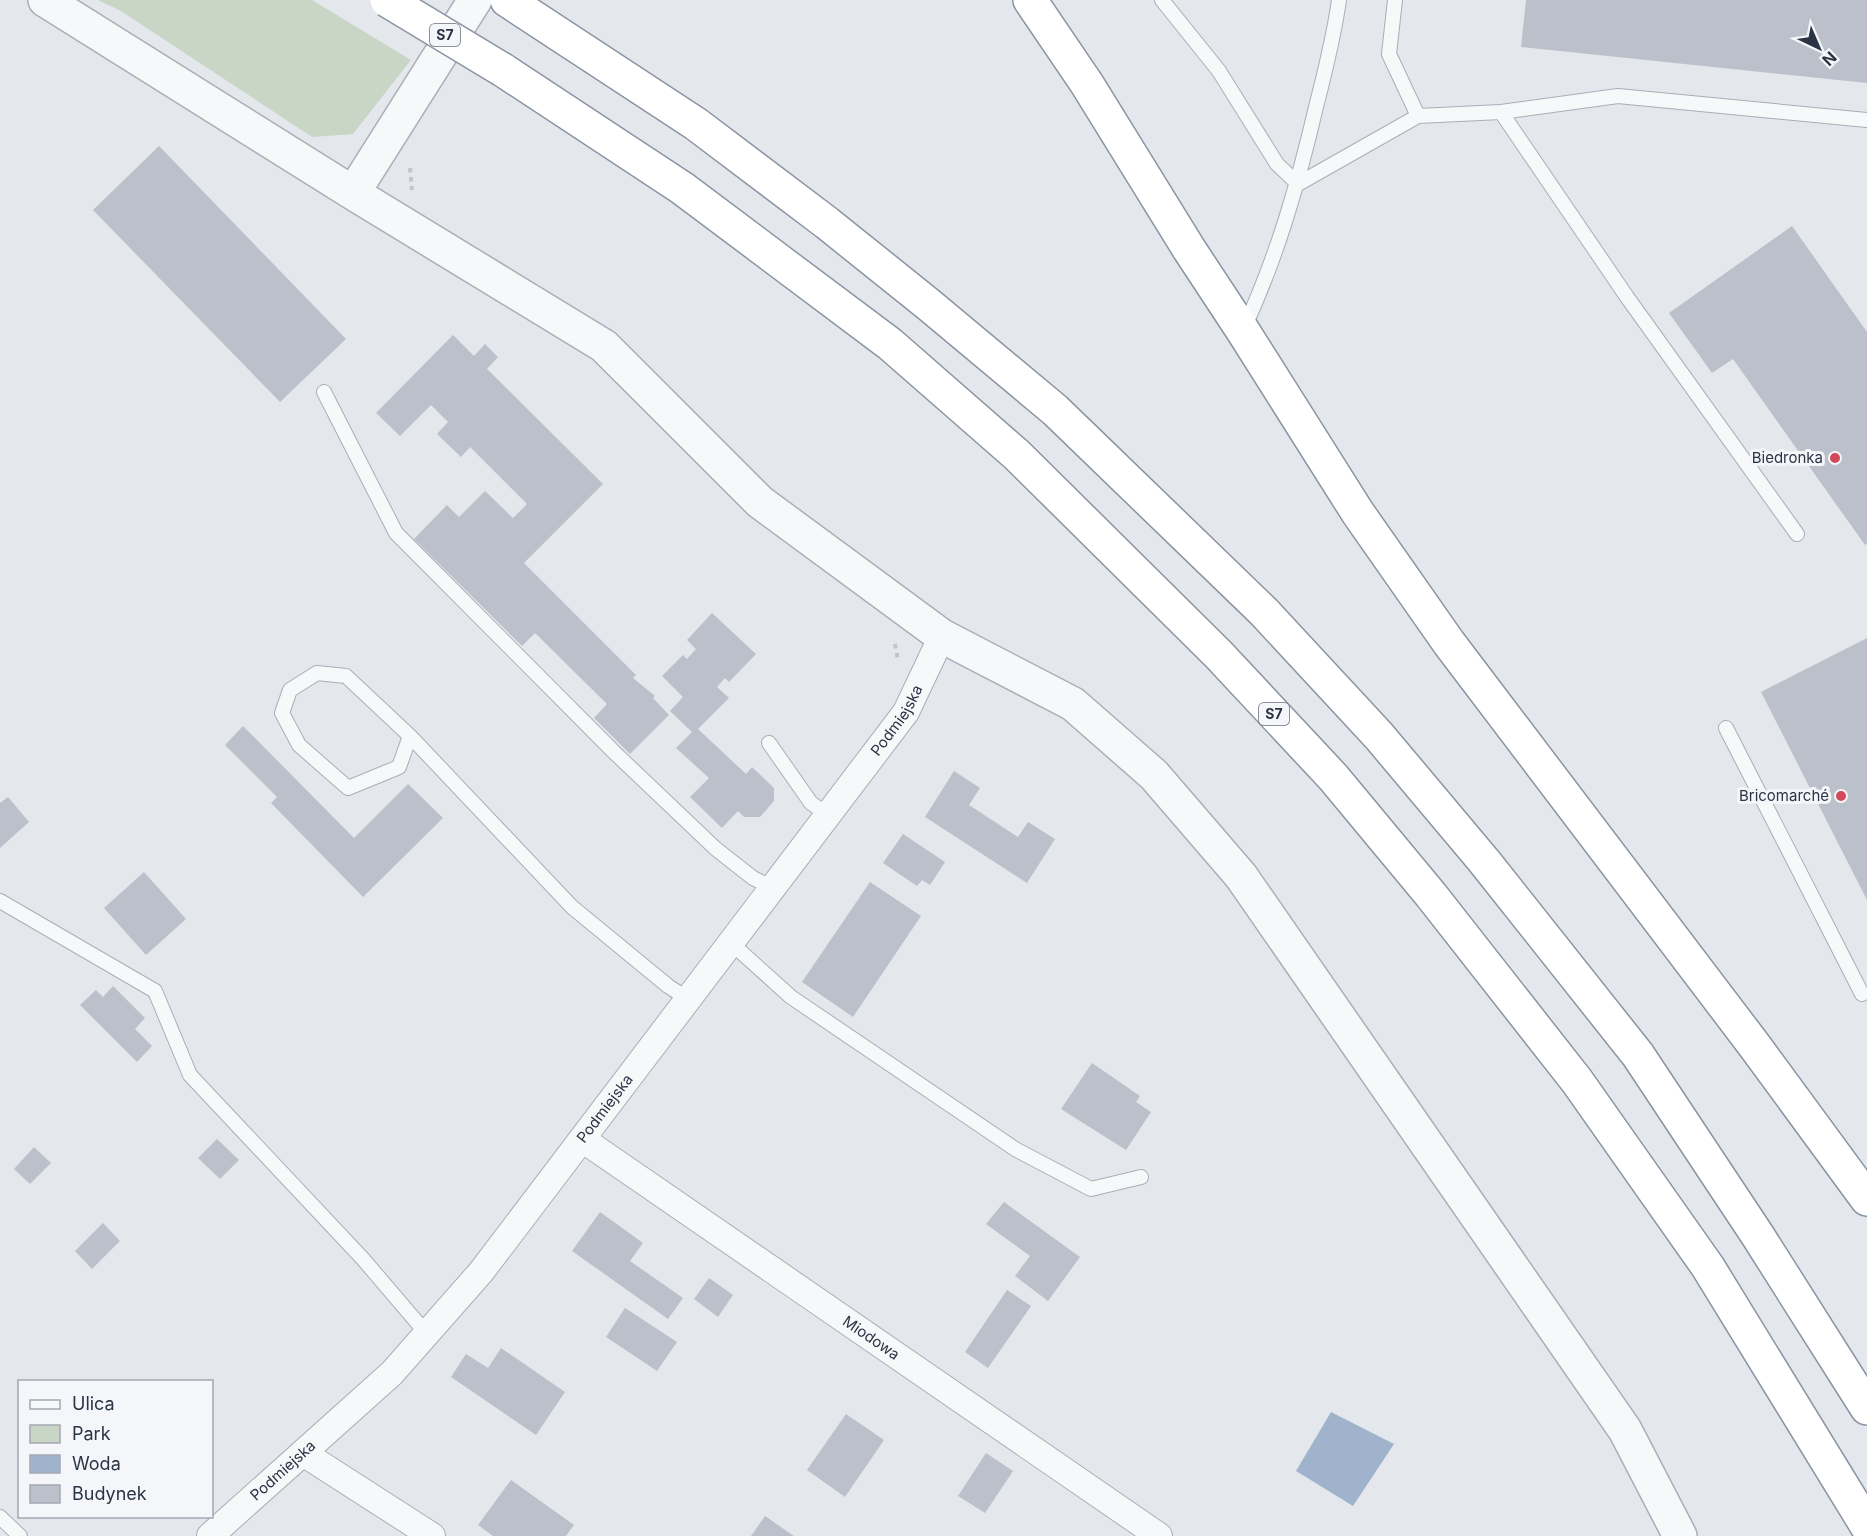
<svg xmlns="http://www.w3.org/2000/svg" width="1867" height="1536" font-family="Inter,sans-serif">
  <rect width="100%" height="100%" fill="#e4e7ec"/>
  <path fill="#c9d6c5" d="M 98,0 L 312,0 L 411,60 L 353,134 L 312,137 L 121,11 Z"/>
  <path fill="#9fb4cc" d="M 1331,1412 L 1394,1444 L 1353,1506 L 1296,1471 Z"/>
  <path fill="#bbc0ca" d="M 1526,0 L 1867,0 L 1867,83 L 1521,47 Z
    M 159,146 L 346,339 L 280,402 L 93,210 Z
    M 1792,226 L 1867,332 L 1867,543 L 1865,545 L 1733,359 L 1712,373 L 1669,313 Z
    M 453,335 L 474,356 L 485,344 L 498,357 L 487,369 L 603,484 L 524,563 L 636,675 L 633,678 L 655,696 L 653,698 L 669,715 L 630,754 L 594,718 L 607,704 L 535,633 L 522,646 L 414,539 L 447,505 L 459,517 L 485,491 L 513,518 L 527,504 L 470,447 L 461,457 L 437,434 L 448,422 L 431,405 L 400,436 L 376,413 Z
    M 712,613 L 756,654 L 729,682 L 725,678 L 717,687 L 729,698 L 698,729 L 746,774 L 752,767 L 774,788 L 774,801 L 760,817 L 744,817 L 738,811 L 722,828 L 690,797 L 709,778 L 676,748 L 692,732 L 670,711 L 683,697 L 662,676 L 683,655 L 687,659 L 696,649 L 687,640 Z
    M 1867,638 L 1867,900 L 1761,692 Z
    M 243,726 L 354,838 L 408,784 L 443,818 L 363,897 L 271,803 L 277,797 L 225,745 Z
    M 954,771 L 980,788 L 969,805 L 1018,837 L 1028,822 L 1055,839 L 1027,883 L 925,817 Z
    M 8,797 L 29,822 L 0,848 L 0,803 Z
    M 903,834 L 945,862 L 930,885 L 922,880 L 917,886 L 883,863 Z
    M 144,872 L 186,919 L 146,955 L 104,908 Z
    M 870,882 L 921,916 L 853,1017 L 802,982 Z
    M 113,986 L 145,1018 L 135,1029 L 152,1046 L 137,1062 L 80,1005 L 96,990 L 103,997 Z
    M 1092,1063 L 1140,1096 L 1136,1102 L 1151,1112 L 1126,1150 L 1061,1109 Z
    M 217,1139 L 239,1160 L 220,1179 L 198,1158 Z
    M 34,1147 L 51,1163 L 30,1184 L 14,1169 Z
    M 1004,1202 L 1080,1257 L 1048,1301 L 1015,1276 L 1030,1256 L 986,1224 Z
    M 600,1212 L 643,1243 L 630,1261 L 683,1298 L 668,1319 L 572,1251 Z
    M 103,1223 L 120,1241 L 92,1269 L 75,1251 Z
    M 709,1278 L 733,1295 L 718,1317 L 694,1299 Z
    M 1007,1290 L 1031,1306 L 988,1368 L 965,1352 Z
    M 625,1308 L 677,1342 L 657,1371 L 606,1337 Z
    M 501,1348 L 565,1392 L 536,1435 L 451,1377 L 466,1354 L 488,1368 Z
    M 846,1414 L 884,1440 L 845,1497 L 807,1470 Z
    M 986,1453 L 1013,1471 L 985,1513 L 958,1496 Z
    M 511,1480 L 574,1525 L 566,1536 L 493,1536 L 478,1525 Z
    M 765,1516 L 794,1536 L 751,1536 Z"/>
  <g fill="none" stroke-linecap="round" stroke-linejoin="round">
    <defs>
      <path id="service" d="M 1162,0 L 1219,71 L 1277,164 L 1298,184
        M 1501,112 L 1627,297 L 1797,534
        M 1418,116 L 1501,112 L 1618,96 L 1867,120
        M 1298,184 L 1418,116 L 1389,54 L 1395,0
        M 1244,328 C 1277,257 1298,184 1316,107 C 1325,72 1334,36 1339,0
        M 324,392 L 396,533 L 616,754 L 716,849 L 753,878 L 773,888
        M 317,673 L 346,676 L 410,736 L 399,767 L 348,788 L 299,745 L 282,713 L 290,690 Z
        M 1726,728 L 1862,994
        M 410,736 L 572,907 L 668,986 L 688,999
        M 769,743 L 811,803 L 828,815
        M 0,901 L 155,991 L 190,1075 L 363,1259 L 427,1334
        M 731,943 L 791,997 L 1015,1149 L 1091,1189 L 1141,1177
        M 0,1517 L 20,1536"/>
      <g id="minor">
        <path id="s1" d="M 582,1139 L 1159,1536"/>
        <path d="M 303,1453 L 432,1536"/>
        <path id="s2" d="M 210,1536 L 392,1373 L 481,1272 L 906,712 L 942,636"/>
      </g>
      <path id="tertiary" d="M 45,0 L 353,193 L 604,346 L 760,502 L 942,636 L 1073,704 L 1154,775 L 1241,876 L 1625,1430 L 1680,1536
        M 353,193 L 475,0"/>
      <path id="motorway" d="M 507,0 L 696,124 L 827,223 L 928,304 L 1055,410 L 1264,612 L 1379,736 L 1484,861 L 1638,1055 L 1758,1236 L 1867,1408
        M 1030,0 L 1087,84 L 1189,249 L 1243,331 L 1358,513 L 1449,643 L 1754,1045 L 1867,1199
        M 503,70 L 682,188 L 890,344 L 1017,455 L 1219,655 L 1333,777 L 1431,895 L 1577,1081 L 1708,1267 L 1867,1526"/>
    </defs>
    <use href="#service" stroke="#a9aeb7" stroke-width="16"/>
    <use href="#minor" stroke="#a9aeb7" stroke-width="28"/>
    <use href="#tertiary" stroke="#a9aeb7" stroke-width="36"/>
    <use href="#motorway" stroke="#8b94a3" stroke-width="36"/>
    <path stroke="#c2c5cb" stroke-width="4" stroke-dasharray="4.5 4.5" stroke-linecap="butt" d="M 410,168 L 412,190
      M 895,644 L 898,660"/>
    <use href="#service" stroke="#f7f8fa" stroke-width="14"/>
    <use href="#minor" stroke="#f7f8fa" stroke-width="26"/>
    <use href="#tertiary" stroke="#f7f8fa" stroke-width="33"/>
    <use href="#motorway" stroke="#fff" stroke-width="33"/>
    <defs>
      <path id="motorway-bridge" d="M 387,0 L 503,70"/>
    </defs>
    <use href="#motorway-bridge" stroke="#8b94a3" stroke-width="36" stroke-linecap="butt"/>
    <use href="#motorway-bridge" stroke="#fff" stroke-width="33"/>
  </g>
  <g fill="#d1495b" stroke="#f4f6f9" stroke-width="2">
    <circle cx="1835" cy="458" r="6"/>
    <circle cx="1841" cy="796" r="6"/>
  </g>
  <g text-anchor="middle" stroke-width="6" stroke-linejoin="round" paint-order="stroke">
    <g fill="#f4f6f9" stroke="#676e7b" stroke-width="1.5">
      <rect x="430" y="24" width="30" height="22" rx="4.5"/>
      <rect x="1259" y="703" width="30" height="22" rx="4.5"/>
    </g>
    <g font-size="14" font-weight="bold" fill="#2b3445">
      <text x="445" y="40">S7</text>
      <text x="1274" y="719">S7</text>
    </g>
    <g font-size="15" fill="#2b3445" stroke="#f4f6f9" text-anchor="end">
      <text x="1823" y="463">Biedronka</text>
      <text x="1829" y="801">Bricomarché</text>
    </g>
    <g font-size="15" fill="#2b3445" stroke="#f4f6f9">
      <text dy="5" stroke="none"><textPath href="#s2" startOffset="1070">Podmiejska</textPath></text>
      <text dy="5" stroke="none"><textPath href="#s2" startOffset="584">Podmiejska</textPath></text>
      <text dy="5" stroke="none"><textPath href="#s1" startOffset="351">Miodowa</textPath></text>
      <text dy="5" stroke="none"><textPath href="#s2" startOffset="98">Podmiejska</textPath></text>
    </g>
  </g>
  <rect x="18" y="1380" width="195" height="138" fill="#f4f6f9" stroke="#a4a8b1" stroke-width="1.5"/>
  <rect x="30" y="1400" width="30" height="9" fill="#f7f8fa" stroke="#a4a8b1" stroke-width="1.5"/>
  <text x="72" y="1410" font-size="18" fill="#2b3445">Ulica</text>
  <rect x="30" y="1425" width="30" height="18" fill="#c9d6c5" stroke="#a4a8b1" stroke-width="1.5"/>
  <text x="72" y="1440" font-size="18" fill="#2b3445">Park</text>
  <rect x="30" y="1455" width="30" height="18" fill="#9fb4cc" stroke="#a4a8b1" stroke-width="1.5"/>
  <text x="72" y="1470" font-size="18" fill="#2b3445">Woda</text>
  <rect x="30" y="1485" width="30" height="18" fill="#bbc0ca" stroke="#a4a8b1" stroke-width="1.5"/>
  <text x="72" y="1500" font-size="18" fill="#2b3445">Budynek</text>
  <g transform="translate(1819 48) rotate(136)" stroke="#f4f6f9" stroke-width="4.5" paint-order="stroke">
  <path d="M0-4.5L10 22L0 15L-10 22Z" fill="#2b3445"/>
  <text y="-9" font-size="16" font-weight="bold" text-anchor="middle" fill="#2b3445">N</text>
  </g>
</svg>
